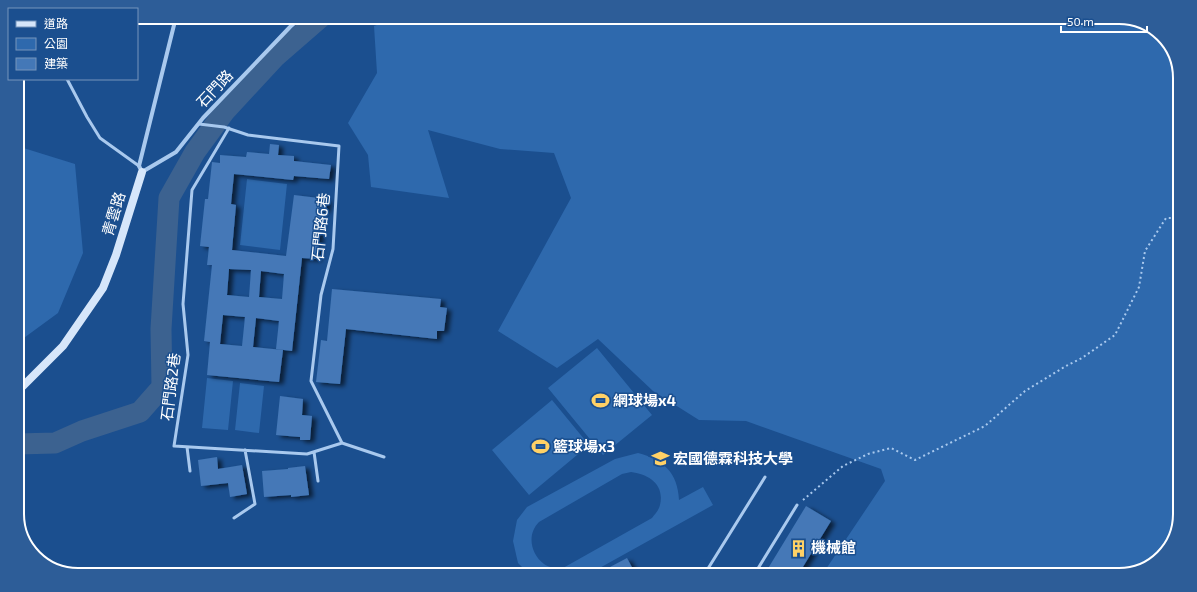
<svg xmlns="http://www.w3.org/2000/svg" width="1197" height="592" font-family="'Exo 2','Noto Sans TC',sans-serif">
  <defs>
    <filter id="shadow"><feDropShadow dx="4.5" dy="2.5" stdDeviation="2" flood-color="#0009"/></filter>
  </defs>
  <rect width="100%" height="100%" fill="#1b4f8f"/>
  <path fill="#2e69ad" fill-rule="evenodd" d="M 398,17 L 1119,17 L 1146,23 L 1170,44 L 1180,75 L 1180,514 L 1174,541 L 1153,565 L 1119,575 L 822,575 L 885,481 L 881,469 L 746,421 L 699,420 L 653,391 L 598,339 L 557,368 L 498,331 L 571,198 L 554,153 L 500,149 L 428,130 L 449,198 L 371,187 L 368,155 L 348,123 L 377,73 L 374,26 Z
    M 17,146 L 75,164 L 83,253 L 58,313 L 17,343 Z
    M 247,179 L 287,184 L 280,250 L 240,245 Z
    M 597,348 L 652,415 L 603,455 L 548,388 Z
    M 207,378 L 233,381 L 228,430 L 202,428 Z
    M 240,383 L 264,386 L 259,433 L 235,430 Z
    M 552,400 L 589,445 L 529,495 L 492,450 Z
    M 638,453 C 663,459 678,473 679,500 L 703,487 L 713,505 L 587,575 L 530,575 L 518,563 L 513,541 L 517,520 L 527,507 L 615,459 ZM 631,472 C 648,474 665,484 660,505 C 659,510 655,514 652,518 L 563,568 C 556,568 549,568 544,564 C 530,553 527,534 539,522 L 622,474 Z"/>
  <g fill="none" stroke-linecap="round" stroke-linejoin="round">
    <path stroke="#3c6290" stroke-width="21" d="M 17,444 L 55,443 L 82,431 L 140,412 L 162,387 L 161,329 L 169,198 L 195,152 L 225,111 L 275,57 L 321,17"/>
  </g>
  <path fill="#4478b7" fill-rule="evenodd" filter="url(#shadow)" d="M 270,144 L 279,145 L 278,155 L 294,156 L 294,161 L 331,165 L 329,179 L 294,176 L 293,180 L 234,174 L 231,204 L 236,205 L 232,250 L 286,256 L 294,195 L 327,199 L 326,210 L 322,210 L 317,259 L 302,258 L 292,351 L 276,349 L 279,321 L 256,318 L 253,347 L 283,350 L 279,382 L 207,375 L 210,342 L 204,341 L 212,265 L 207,265 L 209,247 L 200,246 L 205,199 L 208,199 L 212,162 L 220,163 L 220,155 L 246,157 L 247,152 L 269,154 ZM 229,269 L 251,270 L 249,297 L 227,295 ZM 261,271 L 284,274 L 282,299 L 259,297 ZM 223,315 L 245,317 L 242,346 L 220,344 Z
    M 332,289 L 441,299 L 440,307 L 447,308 L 444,331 L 437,331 L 437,339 L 346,329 L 340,384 L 316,382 L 321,340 L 327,341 Z
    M 280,396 L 303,399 L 302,415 L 312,416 L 310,440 L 300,440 L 300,437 L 276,435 Z
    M 217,457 L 218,469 L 242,465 L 247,494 L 230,497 L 228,483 L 201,486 L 198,460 Z
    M 305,466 L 309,495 L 291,497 L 291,495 L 264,497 L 262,471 L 288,469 L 288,468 Z
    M 806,506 L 831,521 L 798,575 L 764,575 Z
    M 627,558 L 634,571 L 626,575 L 615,575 L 610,567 Z"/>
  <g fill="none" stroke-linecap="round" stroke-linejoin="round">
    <path stroke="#a9c9ee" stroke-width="2" stroke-dasharray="2 3" stroke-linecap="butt" d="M 803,500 L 843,466 L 868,454 L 891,448 L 915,460 L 985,426 L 1025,391 L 1066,366 L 1082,358 L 1115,335 L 1139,287 L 1145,251 L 1166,218 L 1180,218"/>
    <path stroke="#a9c9ee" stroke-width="3" d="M 67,79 L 87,117 L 100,138 L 139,166
      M 199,124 L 224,127 L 248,135 L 339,146 L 333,249 L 321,295 L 311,381 L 342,443
      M 229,128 L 192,190 L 183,304 L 188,355 L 174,446 L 307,454 L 342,443 L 384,457
      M 187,447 L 190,471
      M 314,452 L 318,481
      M 234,518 L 255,504 L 245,450
      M 704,575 L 765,477
      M 754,575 L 797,505"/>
    <path stroke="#a9c9ee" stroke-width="4" d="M 176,17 L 139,166 L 142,172 L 176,152 L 203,118 L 290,27 L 301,17"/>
    <path stroke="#d6e6fa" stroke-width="8" d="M 17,389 L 23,386 L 63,346 L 103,288 L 116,255 L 142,172"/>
  </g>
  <defs>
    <symbol id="stadium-bare" viewBox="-9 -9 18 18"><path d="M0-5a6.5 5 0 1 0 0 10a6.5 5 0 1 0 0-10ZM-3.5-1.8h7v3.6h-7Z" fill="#ffd166" stroke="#1b4f8f" stroke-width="2.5" paint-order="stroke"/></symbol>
    <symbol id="university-bare" viewBox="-9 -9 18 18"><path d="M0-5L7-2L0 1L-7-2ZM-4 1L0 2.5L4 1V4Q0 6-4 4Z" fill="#ffd166" stroke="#1b4f8f" stroke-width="2.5" paint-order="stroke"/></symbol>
    <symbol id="building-bare" viewBox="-9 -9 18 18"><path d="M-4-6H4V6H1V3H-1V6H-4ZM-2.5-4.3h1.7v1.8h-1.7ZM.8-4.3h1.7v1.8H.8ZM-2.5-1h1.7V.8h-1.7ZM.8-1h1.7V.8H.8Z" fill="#ffd166" stroke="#1b4f8f" stroke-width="2.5" paint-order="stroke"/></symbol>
  </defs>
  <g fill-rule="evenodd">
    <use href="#stadium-bare" x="588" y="388" width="25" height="25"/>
    <use href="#stadium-bare" x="528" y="434" width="25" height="25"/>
    <use href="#university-bare" x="648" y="446" width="25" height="25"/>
    <use href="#building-bare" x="786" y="536" width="25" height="25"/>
  </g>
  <g text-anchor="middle" stroke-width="3" stroke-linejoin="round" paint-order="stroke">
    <g font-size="15" fill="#fff" stroke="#1b4f8f">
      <text transform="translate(215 89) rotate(-47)" y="5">石門路</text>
      <text transform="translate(114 214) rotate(-73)" y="5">青雲路</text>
      <text transform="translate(321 227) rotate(-84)" y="5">石門路6巷</text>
      <text transform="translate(171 387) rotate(-83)" y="5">石門路2巷</text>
    </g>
    <g font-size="15" font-weight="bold" fill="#fff" stroke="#1b4f8f" text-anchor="start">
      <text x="613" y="406">網球場x4</text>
      <text x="553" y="452">籃球場x3</text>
      <text x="673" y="464">宏國德霖科技大學</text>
      <text x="811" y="553">機械館</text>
    </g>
  </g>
  <path d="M0 0H1197V592H0ZM78 24H1119A54 54 0 0 1 1173 78V514A54 54 0 0 1 1119 568H78A54 54 0 0 1 24 514V78A54 54 0 0 1 78 24Z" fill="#2d5d98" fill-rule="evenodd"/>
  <path fill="none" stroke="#fff" stroke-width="2" d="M78 24H1119A54 54 0 0 1 1173 78V514A54 54 0 0 1 1119 568H78A54 54 0 0 1 24 514V78A54 54 0 0 1 78 24Z"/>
  <rect x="8" y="8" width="130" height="72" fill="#1b4f8f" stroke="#7695bc"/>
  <rect x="16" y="21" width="20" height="6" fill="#d6e6fa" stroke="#7695bc"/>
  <text x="44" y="28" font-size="12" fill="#ffffff">道路</text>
  <rect x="16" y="38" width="20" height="12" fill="#2e69ad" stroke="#7695bc"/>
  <text x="44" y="48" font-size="12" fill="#ffffff">公園</text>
  <rect x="16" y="58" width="20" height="12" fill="#4478b7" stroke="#7695bc"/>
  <text x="44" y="68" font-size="12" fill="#ffffff">建築</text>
  <path d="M1061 26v6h86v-6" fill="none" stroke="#ffffff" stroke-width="2"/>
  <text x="1067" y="26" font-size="12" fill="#ffffff" stroke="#1b4f8f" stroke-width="3" paint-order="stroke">50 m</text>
</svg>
